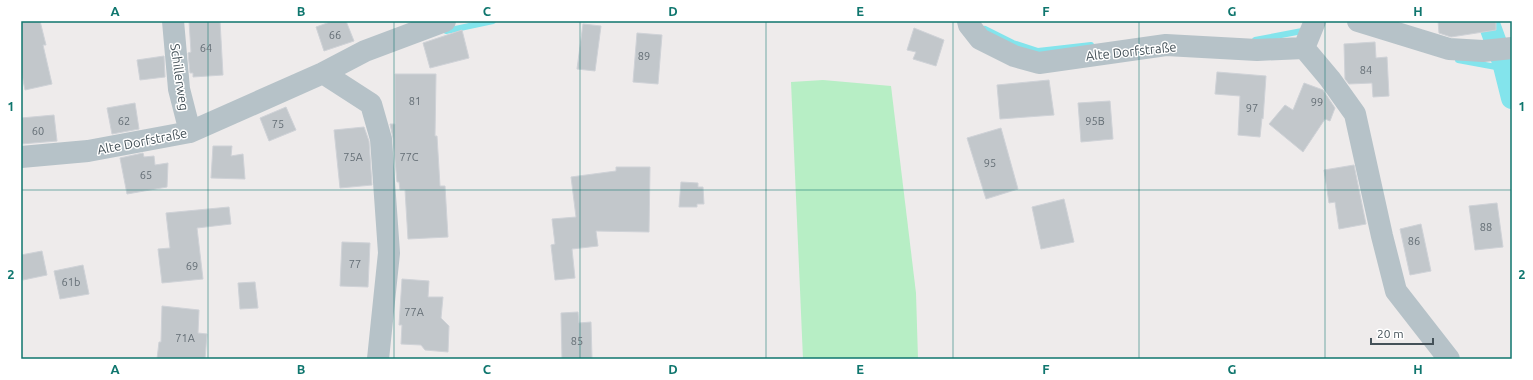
<svg xmlns="http://www.w3.org/2000/svg" width="1533" height="380" font-family="Ubuntu,sans-serif">
  <rect width="100%" height="100%" fill="#eeebeb"/>
  <path fill="#b7eec5" d="M 823,80 L 891,86 L 916,293 L 918,359 L 803,359 L 791,82 Z"/>
  <g fill="none" stroke-linecap="round" stroke-linejoin="round">
    <path stroke="#83e4ec" stroke-width="6" d="M 985,29 L 1013,43 L 1038,51 L 1091,45
      M 446,31 L 493,21
      M 1255,40 L 1302,31
      M 1458,60 L 1496,67 L 1512,66"/>
    <path stroke="#83e4ec" stroke-width="22" d="M 1488,21 L 1503,62 L 1512,98"/>
  </g>
  <path fill="#c2c7cb" stroke="#cfd2d7" d="M 21,21 L 40,21 L 46,45 L 43,45 L 52,84 L 25,90 L 21,70 Z
    M 189,21 L 220,21 L 223,75 L 193,77 L 193,73 L 190,73 L 188,53 L 191,52 Z
    M 333,21 L 346,21 L 354,41 L 324,51 L 316,27 Z
    M 1438,21 L 1496,21 L 1496,30 L 1451,37 L 1439,33 Z
    M 583,24 L 601,26 L 595,71 L 577,69 Z
    M 914,28 L 944,40 L 936,66 L 913,59 L 916,52 L 907,50 Z
    M 462,30 L 469,58 L 430,68 L 423,43 Z
    M 637,33 L 662,35 L 658,84 L 633,82 Z
    M 1375,42 L 1376,58 L 1387,57 L 1389,96 L 1373,97 L 1372,83 L 1349,84 L 1345,79 L 1344,44 Z
    M 164,56 L 165,77 L 140,80 L 137,60 Z
    M 1217,72 L 1266,76 L 1263,119 L 1262,118 L 1260,137 L 1238,135 L 1240,96 L 1215,94 Z
    M 395,74 L 436,74 L 435,136 L 437,136 L 440,186 L 445,186 L 448,237 L 408,239 L 405,190 L 400,190 L 399,182 L 397,182 L 393,138 L 390,124 L 395,124 Z
    M 1049,80 L 1054,115 L 1000,119 L 997,85 Z
    M 1304,83 L 1323,90 L 1335,108 L 1330,121 L 1325,119 L 1303,152 L 1269,124 L 1285,105 L 1293,110 Z
    M 1110,101 L 1113,139 L 1081,142 L 1078,103 Z
    M 135,103 L 139,129 L 112,134 L 107,108 Z
    M 286,107 L 296,130 L 269,141 L 260,118 Z
    M 54,115 L 57,141 L 21,144 L 21,118 Z
    M 364,127 L 369,141 L 372,185 L 340,188 L 334,130 Z
    M 1001,128 L 1018,189 L 986,199 L 967,138 Z
    M 213,146 L 232,146 L 231,156 L 243,154 L 245,179 L 211,178 Z
    M 143,153 L 144,157 L 154,156 L 155,165 L 168,163 L 167,187 L 127,194 L 120,158 Z
    M 1354,165 L 1366,224 L 1339,229 L 1335,202 L 1329,203 L 1324,170 Z
    M 616,167 L 650,167 L 649,232 L 596,231 L 598,246 L 572,249 L 575,278 L 555,280 L 551,245 L 555,244 L 552,219 L 576,217 L 571,177 L 616,171 Z
    M 681,182 L 698,183 L 698,187 L 703,187 L 704,204 L 697,204 L 697,207 L 679,207 Z
    M 1064,199 L 1074,242 L 1041,249 L 1032,207 Z
    M 1497,203 L 1503,247 L 1475,250 L 1469,206 Z
    M 229,207 L 231,224 L 197,228 L 203,279 L 162,283 L 158,249 L 170,248 L 166,213 Z
    M 1421,224 L 1431,271 L 1410,275 L 1400,229 Z
    M 342,242 L 370,243 L 368,287 L 340,286 Z
    M 42,251 L 47,275 L 23,280 L 21,268 L 21,255 Z
    M 83,265 L 89,294 L 60,299 L 54,271 Z
    M 402,279 L 429,281 L 428,297 L 443,297 L 441,318 L 449,326 L 448,352 L 425,350 L 421,345 L 401,344 L 402,325 L 399,325 Z
    M 255,282 L 258,308 L 240,309 L 238,283 Z
    M 162,306 L 199,310 L 198,333 L 207,334 L 205,359 L 157,359 L 159,342 L 161,342 Z
    M 578,312 L 579,323 L 591,322 L 592,359 L 562,359 L 561,313 Z"/>
  <g fill="none" stroke-linecap="round" stroke-linejoin="round">
    <path stroke="#b6c2c8" stroke-width="22" d="M 173,21 L 179,89 L 190,132
      M 968,21 L 969,25 L 980,39 L 1014,56 L 1039,63 L 1166,45 L 1257,50 L 1304,48
      M 1358,21 L 1449,49 L 1483,51 L 1512,48
      M 1304,48 L 1330,79 L 1355,114 L 1382,236 L 1396,291 L 1449,359
      M 1304,48 L 1315,21
      M 323,73 L 371,104 L 381,139 L 389,253 L 378,359
      M 21,157 L 88,151 L 190,132 L 323,73 L 365,51 L 445,21"/>
  </g>
  <path fill="none" stroke="#0f766e" stroke-width="1" stroke-opacity="0.55" d="M 208,21 L 208,359M 394,21 L 394,359M 580,21 L 580,359M 766,21 L 766,359M 953,21 L 953,359M 1139,21 L 1139,359M 1325,21 L 1325,359M 21,190 L 1512,190"/>
  <g text-anchor="middle" stroke-width="3" stroke-linejoin="round" paint-order="stroke">
    <g font-size="11" fill="#646e75">
      <text x="335" y="39">66</text>
      <text x="206" y="52">64</text>
      <text x="644" y="60">89</text>
      <text x="1366" y="74">84</text>
      <text x="415" y="105">81</text>
      <text x="1317" y="106">99</text>
      <text x="1252" y="112">97</text>
      <text x="124" y="125">62</text>
      <text x="1095" y="125">95B</text>
      <text x="278" y="128">75</text>
      <text x="38" y="135">60</text>
      <text x="353" y="161">75A</text>
      <text x="409" y="161">77C</text>
      <text x="990" y="167">95</text>
      <text x="146" y="179">65</text>
      <text x="1486" y="231">88</text>
      <text x="1414" y="245">86</text>
      <text x="355" y="268">77</text>
      <text x="192" y="270">69</text>
      <text x="71" y="286">61b</text>
      <text x="414" y="316">77A</text>
      <text x="185" y="342">71A</text>
      <text x="577" y="345">85</text>
    </g>
    <g font-size="13" fill="#445158" stroke="#fff">
      <text transform="translate(1131 51) rotate(-6)" y="5">Alte Dorfstraße</text>
      <text transform="translate(180 77) rotate(82)" y="5">Schillerweg</text>
      <text transform="translate(142 141) rotate(-11)" y="5">Alte Dorfstraße</text>
    </g>
  </g>
  <rect width="1533" height="380" fill="none" stroke="#ffffff" stroke-width="44"/>
  <path d="M1371 338v6h62v-6" fill="none" stroke="#445158" stroke-width="2"/>
  <text x="1377" y="338" font-size="12" fill="#445158" stroke="#ffffff" stroke-width="3" paint-order="stroke">20 m</text>
  <rect x="22" y="22" width="1489" height="336" fill="none" stroke="#0f766e" stroke-width="1.5"/>
  <g font-size="13" text-anchor="middle" font-weight="bold" fill="#0f766e">
    <text x="115" y="16">A</text>
    <text x="301" y="16">B</text>
    <text x="487" y="16">C</text>
    <text x="673" y="16">D</text>
    <text x="860" y="16">E</text>
    <text x="1046" y="16">F</text>
    <text x="1232" y="16">G</text>
    <text x="1418" y="16">H</text>
    <text x="11" y="111">1</text>
    <text x="1522" y="111">1</text>
    <text x="11" y="279">2</text>
    <text x="1522" y="279">2</text>
    <text x="115" y="374">A</text>
    <text x="301" y="374">B</text>
    <text x="487" y="374">C</text>
    <text x="673" y="374">D</text>
    <text x="860" y="374">E</text>
    <text x="1046" y="374">F</text>
    <text x="1232" y="374">G</text>
    <text x="1418" y="374">H</text>
  </g>
</svg>
